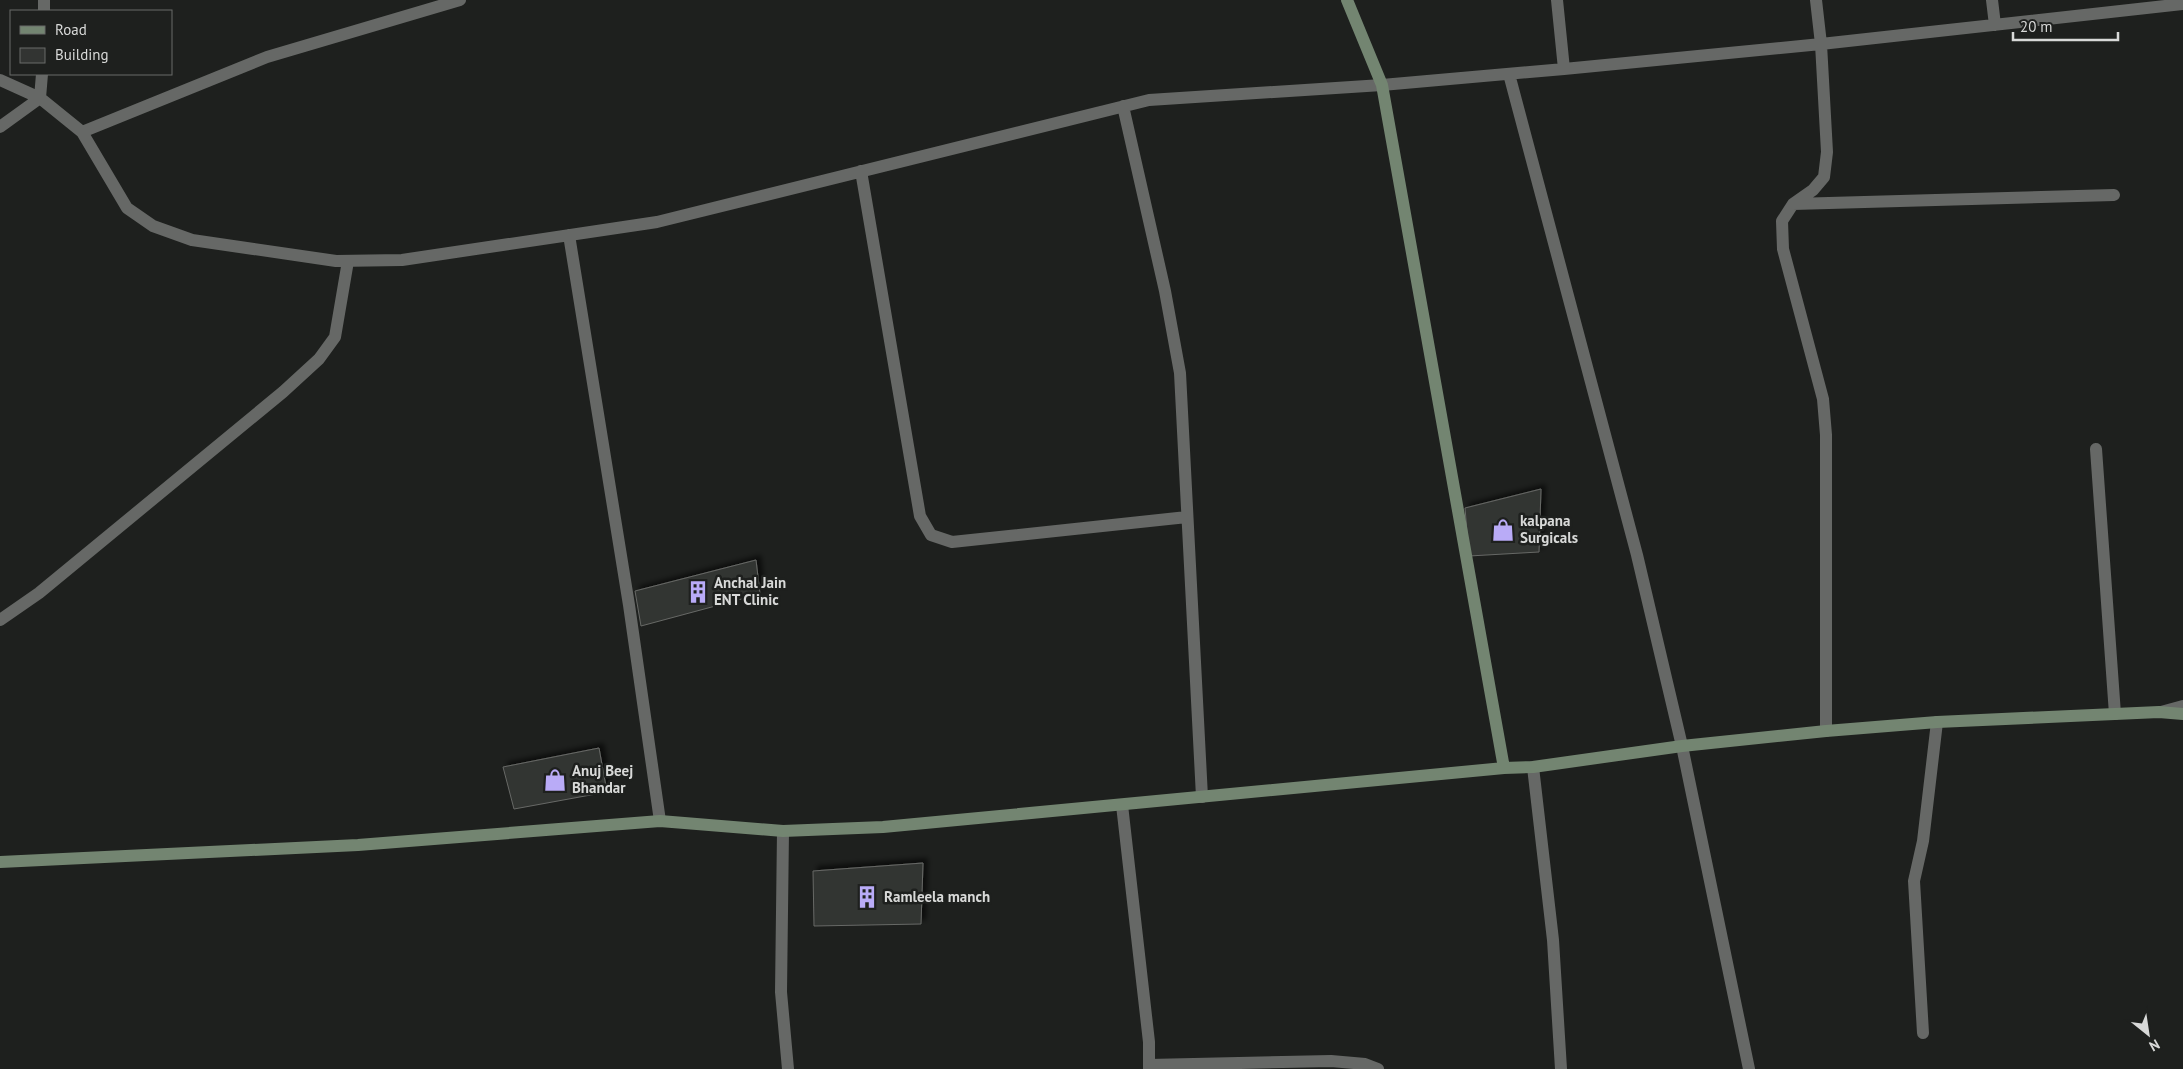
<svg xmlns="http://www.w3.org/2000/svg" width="2183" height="1069" font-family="'PT Sans',sans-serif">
  <defs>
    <filter id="shadow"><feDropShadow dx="4.5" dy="-4.5" stdDeviation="2.5" flood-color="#0009"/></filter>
  </defs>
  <rect width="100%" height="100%" fill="#1e201e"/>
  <path fill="#323432" stroke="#676966" filter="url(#shadow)" d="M 1541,489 L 1539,552 L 1469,556 L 1465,508 Z
    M 756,560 L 760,594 L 641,626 L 635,591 Z
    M 599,748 L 607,792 L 514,809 L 503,767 Z
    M 923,863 L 921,924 L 814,926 L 813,871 Z"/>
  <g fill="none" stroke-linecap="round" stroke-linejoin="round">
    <path stroke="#666866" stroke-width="12" d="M 1557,0 L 1564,69
      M 1816,0 L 1821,44 L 1827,152 L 1824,177 L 1813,190 L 1793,204 L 1782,221 L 1783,249 L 1823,399 L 1826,435 L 1826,731
      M 1992,0 L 1995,25
      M 44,11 L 44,0
      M 1509,74 L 1637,555 L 1682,746 L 1749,1069
      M 0,80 L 40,98 L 82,132 L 127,208 L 153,226 L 192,240 L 336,261 L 402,260 L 657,222 L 1149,100 L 1382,85 L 1564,69 L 1821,44 L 2183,4
      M 1123,106 L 1165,291 L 1180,373 L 1202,797
      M 0,127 L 40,98 L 42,74
      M 82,132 L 267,57 L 460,0
      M 861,171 L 920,516 L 931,535 L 952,542 L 1187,517
      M 1793,204 L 2114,195
      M 569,235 L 629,605 L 660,821
      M 2096,449 L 2115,714
      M 0,620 L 39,593 L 283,392 L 319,359 L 335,337 L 348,261
      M 2161,712 L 2183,706
      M 1533,767 L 1553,940 L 1561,1069
      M 1122,805 L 1149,1042 L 1149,1069
      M 783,831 L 781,992 L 788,1069
      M 1923,1033 L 1914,881 L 1923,841 L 1937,722
      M 1149,1065 L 1331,1061 L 1365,1064 L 1378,1069"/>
    <path stroke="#738571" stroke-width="12" d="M 1347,0 L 1382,85 L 1504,768
      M 0,862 L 358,845 L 660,821 L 783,831 L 883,827 L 1504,768 L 1533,767 L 1682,746 L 1826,731 L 1937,722 L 2159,712 L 2183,714"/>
  </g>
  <defs>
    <symbol id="shop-bare" viewBox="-9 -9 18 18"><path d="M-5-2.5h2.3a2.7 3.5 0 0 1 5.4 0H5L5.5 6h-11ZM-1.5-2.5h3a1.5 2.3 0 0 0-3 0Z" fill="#b9abf7" stroke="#1e201e" stroke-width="2.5" paint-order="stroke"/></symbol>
    <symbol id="building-bare" viewBox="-9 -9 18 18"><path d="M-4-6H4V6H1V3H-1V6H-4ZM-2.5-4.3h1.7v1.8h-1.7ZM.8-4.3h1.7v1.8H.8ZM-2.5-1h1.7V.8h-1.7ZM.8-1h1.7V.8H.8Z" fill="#b9abf7" stroke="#1e201e" stroke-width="2.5" paint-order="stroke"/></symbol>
  </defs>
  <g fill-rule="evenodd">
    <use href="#shop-bare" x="1487" y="514" width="32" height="32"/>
    <use href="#building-bare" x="682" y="576" width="32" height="32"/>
    <use href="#shop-bare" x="539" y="764" width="32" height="32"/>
    <use href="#building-bare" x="851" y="881" width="32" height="32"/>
  </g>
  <g text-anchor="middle" stroke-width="5" stroke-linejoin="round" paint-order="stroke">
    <g font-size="15" font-weight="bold" fill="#d8d9d8" stroke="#1e201e" text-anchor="start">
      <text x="1520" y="526">kalpana<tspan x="1520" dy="17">Surgicals</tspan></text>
      <text x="714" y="588">Anchal Jain<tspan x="714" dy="17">ENT Clinic</tspan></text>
      <text x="572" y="776">Anuj Beej<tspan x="572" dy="17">Bhandar</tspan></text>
      <text x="884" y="902">Ramleela manch</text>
    </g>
  </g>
  <rect x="10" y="10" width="162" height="65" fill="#1e201e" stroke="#686a68"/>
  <rect x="20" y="26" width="25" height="8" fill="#738571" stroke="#686a68"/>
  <text x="55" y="35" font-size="15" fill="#d8d9d8">Road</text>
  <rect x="20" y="48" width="25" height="15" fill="#323432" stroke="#686a68"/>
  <text x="55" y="60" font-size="15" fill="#d8d9d8">Building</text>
  <g transform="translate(2148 1034) rotate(150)" stroke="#1e201e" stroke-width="4" paint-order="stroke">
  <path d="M0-4L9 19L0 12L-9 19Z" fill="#d8d9d8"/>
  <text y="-8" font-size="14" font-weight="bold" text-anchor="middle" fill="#d8d9d8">N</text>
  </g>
  <path d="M2013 32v8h105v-8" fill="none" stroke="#d8d9d8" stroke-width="2.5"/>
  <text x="2020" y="32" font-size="15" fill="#d8d9d8" stroke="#1e201e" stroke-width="4" paint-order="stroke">20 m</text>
</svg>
